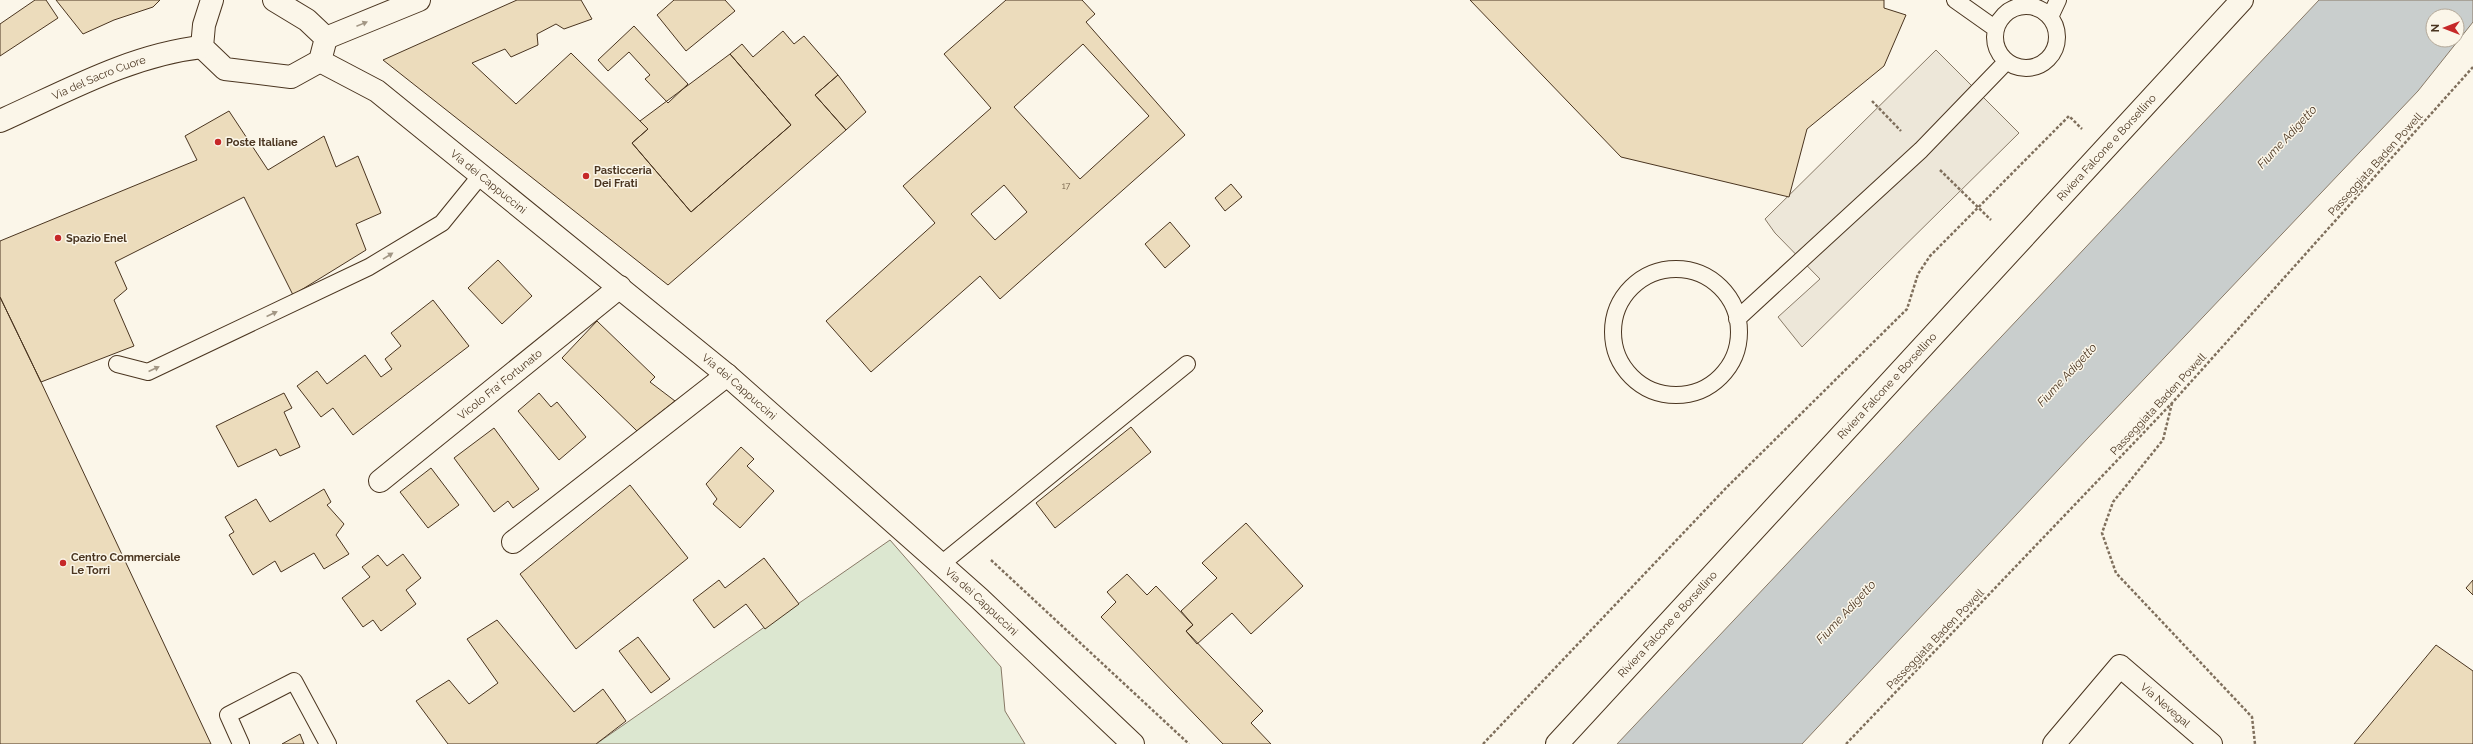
<svg xmlns="http://www.w3.org/2000/svg" width="2473" height="744" font-family="Raleway,sans-serif">
  <rect width="100%" height="100%" fill="#fbf6e9"/>
  <path fill="#dce7d0" stroke="#887966" d="M 890,540 L 1001,667 L 1005,711 L 1025,744 L 596,744 Z"/>
  <path fill="#ede7d9" stroke="#887966" d="M 1936,50 L 2019,133 L 1802,347 L 1778,317 L 1820,279 L 1775,233 L 1765,219 Z"/>
  <path fill="#c9cecd" stroke="#887966" fill-rule="evenodd" d="M 2319,0 L 2473,0 L 2473,22 L 2418,91 L 2088,438 L 1802,744 L 1617,744 ZM 2433,16 L 2457,16 L 2457,40 L 2433,40 Z"/>
  <path fill="#ecdcbc" stroke="#4a3520" fill-rule="evenodd" d="M 35,0 L 46,0 L 58,18 L 0,56 L 0,24 Z
    M 56,0 L 160,0 L 153,7 L 114,20 L 83,34 Z
    M 517,0 L 581,0 L 592,19 L 564,29 L 556,24 L 537,34 L 538,45 L 511,57 L 505,49 L 472,63 L 516,104 L 571,53 L 648,129 L 632,143 L 691,212 L 791,125 L 730,54 L 742,44 L 753,57 L 783,31 L 794,44 L 804,36 L 838,75 L 815,95 L 846,130 L 668,285 L 383,60 Z
    M 674,0 L 725,0 L 735,11 L 686,51 L 657,15 Z
    M 1006,0 L 1082,0 L 1095,14 L 1086,22 L 1185,135 L 1000,299 L 980,276 L 871,372 L 826,321 L 935,223 L 903,186 L 991,108 L 944,54 ZM 1083,44 L 1149,116 L 1080,179 L 1014,107 ZM 1004,185 L 1027,212 L 995,240 L 971,214 Z
    M 1470,0 L 1884,0 L 1884,8 L 1906,15 L 1884,66 L 1807,129 L 1789,197 L 1621,157 Z
    M 634,26 L 688,84 L 668,103 L 645,79 L 650,75 L 629,52 L 608,71 L 598,60 Z
    M 730,54 L 791,125 L 691,212 L 632,143 L 648,129 L 640,121 Z
    M 838,75 L 866,112 L 846,130 L 815,95 Z
    M 229,111 L 268,170 L 324,136 L 336,167 L 358,156 L 381,213 L 356,224 L 366,250 L 293,295 L 244,197 L 115,262 L 127,289 L 114,300 L 134,346 L 41,382 L 0,297 L 0,241 L 197,160 L 185,136 Z
    M 1231,184 L 1242,197 L 1225,211 L 1215,198 Z
    M 1170,222 L 1190,246 L 1165,268 L 1145,244 Z
    M 498,260 L 532,296 L 502,324 L 468,288 Z
    M 0,297 L 41,382 L 211,744 L 0,744 Z
    M 433,300 L 469,346 L 353,435 L 333,408 L 321,417 L 297,386 L 317,371 L 327,384 L 365,355 L 381,377 L 392,369 L 385,359 L 401,346 L 391,333 Z
    M 597,321 L 655,377 L 650,382 L 675,401 L 637,431 L 562,358 Z
    M 284,393 L 292,408 L 284,412 L 300,447 L 280,456 L 276,449 L 238,467 L 216,426 Z
    M 539,393 L 551,407 L 557,402 L 586,437 L 559,460 L 518,411 Z
    M 1131,427 L 1151,452 L 1055,528 L 1036,503 Z
    M 494,428 L 539,489 L 513,508 L 508,501 L 494,512 L 454,458 Z
    M 741,447 L 754,459 L 747,466 L 774,491 L 740,528 L 713,504 L 717,499 L 706,484 Z
    M 431,468 L 459,505 L 428,528 L 400,492 Z
    M 630,485 L 688,558 L 576,649 L 520,574 Z
    M 324,489 L 331,502 L 327,505 L 344,524 L 336,535 L 349,554 L 324,569 L 314,553 L 281,572 L 275,561 L 253,575 L 229,535 L 234,532 L 225,517 L 256,499 L 270,522 Z
    M 1246,523 L 1303,586 L 1251,634 L 1232,613 L 1197,644 L 1186,631 L 1193,625 L 1181,611 L 1217,578 L 1202,563 Z
    M 403,554 L 421,578 L 406,590 L 416,604 L 381,631 L 373,620 L 363,627 L 342,598 L 370,577 L 362,567 L 378,555 L 387,566 Z
    M 764,558 L 799,604 L 765,629 L 746,604 L 714,628 L 693,600 L 719,580 L 725,588 Z
    M 1127,574 L 1147,595 L 1156,586 L 1193,625 L 1186,631 L 1263,711 L 1251,723 L 1271,744 L 1223,744 L 1101,617 L 1116,602 L 1107,592 Z
    M 2473,580 L 2473,595 L 2466,588 Z
    M 497,620 L 574,712 L 603,689 L 626,721 L 596,744 L 448,744 L 416,701 L 449,680 L 469,704 L 498,683 L 467,639 Z
    M 638,637 L 670,679 L 651,693 L 619,651 Z
    M 2436,645 L 2473,671 L 2473,744 L 2354,744 Z
    M 300,734 L 304,744 L 282,744 Z"/>
  <g fill="none" stroke-linecap="round" stroke-linejoin="round">
    <defs>
      <path id="lane" d="M 1955,0 L 1996,29
        M1995 37a31 31 0 1 1 62 0a31 31 0 1 1-62 0Z
        M 2050,17 L 2058,0
        M1613 332a63 63 0 1 1 126 0a63 63 0 1 1-126 0Z
        M 1737,319 L 1921,150 L 2006,62
        M 117,364 L 148,372 L 369,267 L 442,223 L 481,175
        M 940,565 L 1187,364
        M 241,744 L 228,715 L 294,681 L 328,744"/>
      <g id="street">
        <path d="M 212,0 L 204,25 L 202,47 L 225,69 L 291,77 L 320,61 L 326,38 L 307,20 L 274,0"/>
        <path d="M 326,38 L 419,0"/>
        <path id="s1" d="M 320,61 L 377,91 L 727,375 L 979,598 L 1133,744"/>
        <path id="s2" d="M 0,121 C 65,92 130,55 202,47"/>
        <path id="s3" d="M 380,481 L 620,287"/>
        <path d="M 513,542 L 727,375"/>
        <path id="s4" d="M 2054,744 L 2120,666 L 2211,744"/>
      </g>
      <g id="secondary">
        <path id="s5" d="M 1557,744 L 2242,0"/>
      </g>
    </defs>
    <use href="#lane" stroke="#4a3520" stroke-width="18"/>
    <use href="#street" stroke="#4a3520" stroke-width="24"/>
    <use href="#secondary" stroke="#4a3520" stroke-width="24"/>
    <path stroke="#7f6f5c" stroke-width="2.5" stroke-dasharray="3 2" stroke-linecap="butt" d="M 1872,101 L 1901,131
      M 1940,170 L 1991,220
      M 2172,403 L 2163,440 L 2113,502 L 2102,533 L 2116,573 L 2252,717 L 2255,744
      M 991,560 L 1189,744
      M 1483,744 L 1726,488 L 1907,309 L 1918,274 L 1930,256 L 2069,116 L 2082,129
      M 1846,744 L 2172,403 L 2473,67"/>
    <use href="#lane" stroke="#fbf6e9" stroke-width="16"/>
    <use href="#street" stroke="#fbf6e9" stroke-width="22"/>
    <use href="#secondary" stroke="#fbf6e9" stroke-width="22"/>
  </g>
  <defs><path id="oneway-solid" d="M-6-.8H1V-3.2L6.5 0L1 3.2V.8H-6Z"/></defs>
  <g fill="#a29684">
    <use href="#oneway-solid" transform="translate(362 24) rotate(-22)"/>
    <use href="#oneway-solid" transform="translate(388 256) rotate(-32)"/>
    <use href="#oneway-solid" transform="translate(272 314) rotate(-25)"/>
    <use href="#oneway-solid" transform="translate(154 369) rotate(-25)"/>
  </g>
  <g fill="#c62828" stroke="#fbf6e9" stroke-width="1.5">
    <circle cx="218" cy="142" r="4"/>
    <circle cx="586" cy="176" r="4"/>
    <circle cx="58" cy="238" r="4"/>
    <circle cx="63" cy="563" r="4"/>
  </g>
  <g text-anchor="middle" stroke-width="3" stroke-linejoin="round" paint-order="stroke">
    <g font-size="9" fill="#725f47">
      <text x="1066" y="189">17</text>
    </g>
    <g font-size="11" fill="#4a3520" stroke="#fbf6e9">
      <text dy="4" stroke="none"><textPath href="#s2" startOffset="108">Via del Sacro Cuore</textPath></text>
      <text dy="4" stroke="none"><textPath href="#s5" startOffset="811">Riviera Falcone e Borsellino</textPath></text>
      <text transform="translate(2375 164) rotate(-48)" y="4">Passeggiata Baden Powell</text>
      <text dy="4" stroke="none"><textPath href="#s1" startOffset="208">Via dei Cappuccini</textPath></text>
      <text dy="4" stroke="none"><textPath href="#s3" startOffset="154">Vicolo Fra' Fortunato</textPath></text>
      <text dy="4" stroke="none"><textPath href="#s5" startOffset="487">Riviera Falcone e Borsellino</textPath></text>
      <text dy="4" stroke="none"><textPath href="#s1" startOffset="532">Via dei Cappuccini</textPath></text>
      <text transform="translate(2158 404) rotate(-47)" y="4">Passeggiata Baden Powell</text>
      <text dy="4" stroke="none"><textPath href="#s1" startOffset="856">Via dei Cappuccini</textPath></text>
      <text dy="4" stroke="none"><textPath href="#s5" startOffset="163">Riviera Falcone e Borsellino</textPath></text>
      <text transform="translate(1935 639) rotate(-46)" y="4">Passeggiata Baden Powell</text>
      <text dy="4" stroke="none"><textPath href="#s4" startOffset="162">Via Nevegal</textPath></text>
    </g>
    <g font-size="11" font-weight="bold" fill="#4a3520" stroke="#fbf6e9" text-anchor="start">
      <text x="226" y="146">Poste Italiane</text>
      <text x="594" y="174">Pasticceria<tspan x="594" dy="13">Dei Frati</tspan></text>
      <text x="66" y="242">Spazio Enel</text>
      <text x="71" y="561">Centro Commerciale<tspan x="71" dy="13">Le Torri</tspan></text>
    </g>
    <g font-size="12" font-style="italic" fill="#4a3520" stroke="#fbf6e9">
      <text transform="translate(2287 137) rotate(-47)" y="4">Fiume Adigetto</text>
      <text transform="translate(2067 375) rotate(-47)" y="4">Fiume Adigetto</text>
      <text transform="translate(1846 612) rotate(-47)" y="4">Fiume Adigetto</text>
    </g>
  </g>
  <g transform="translate(2445 28) rotate(270)"><circle r="19" fill="#fbf6e9" stroke="#b4a999"/>
  <path d="M0-3L7 15L0 10L-7 15Z" fill="#c62828"/>
  <text y="-6" font-size="11" font-weight="bold" text-anchor="middle" fill="#4a3520">N</text>
  </g>
</svg>
